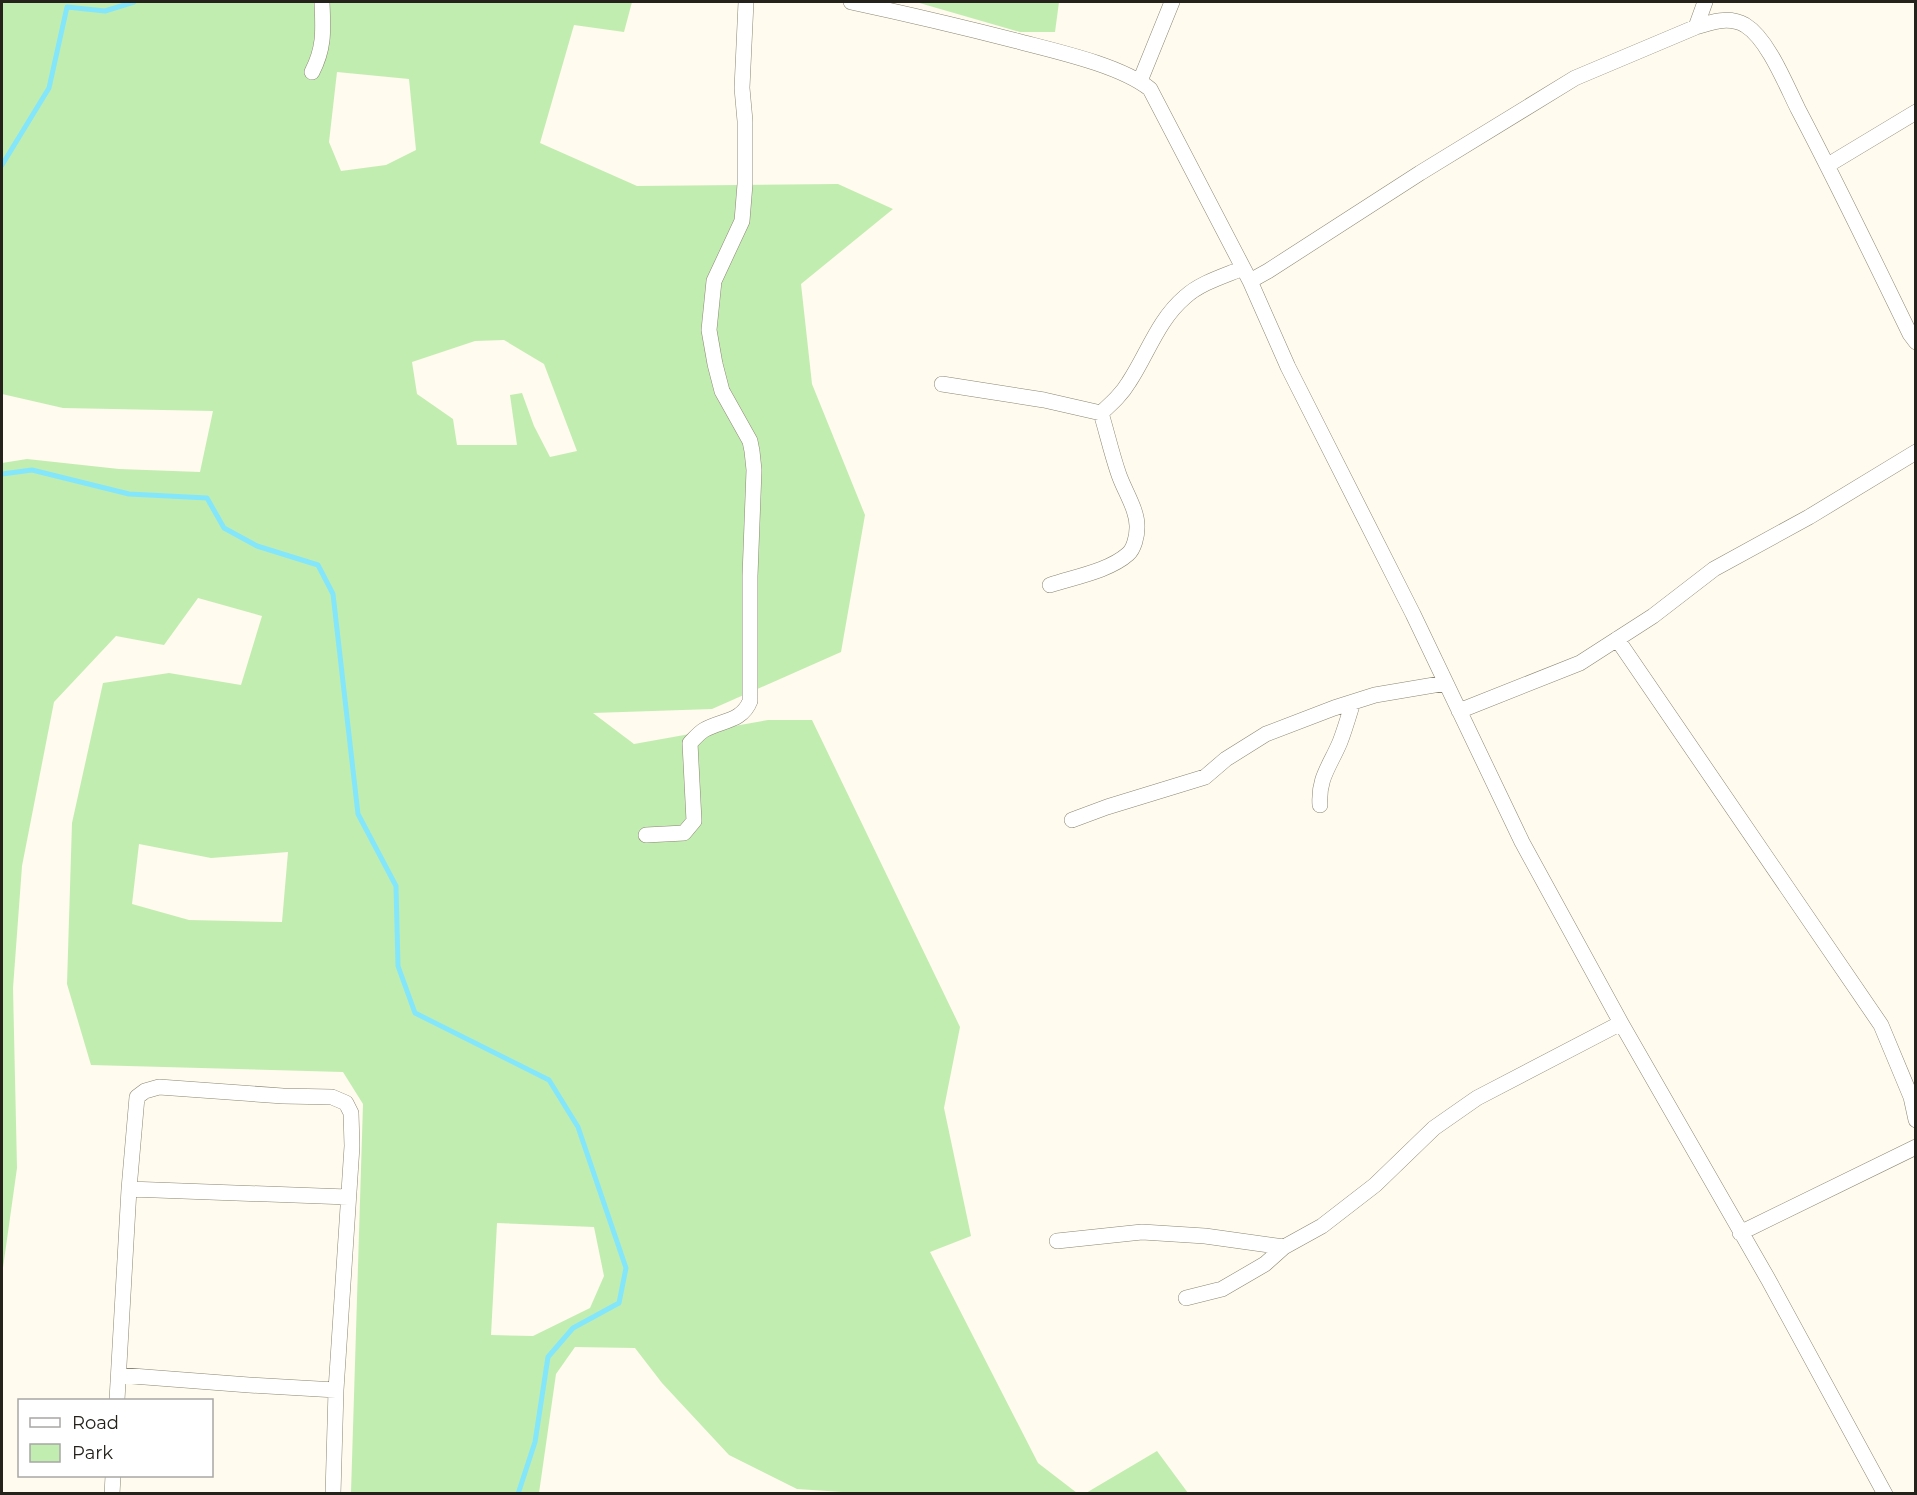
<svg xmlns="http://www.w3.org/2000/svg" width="1917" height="1495" font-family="Montserrat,sans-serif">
  <rect width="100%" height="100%" fill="#fffbee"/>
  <path fill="#c2edb0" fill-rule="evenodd" d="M 2,2 L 632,2 L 624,32 L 574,25 L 540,143 L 637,186 L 838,184 L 893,209 L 801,284 L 812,384 L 865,515 L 841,652 L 712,709 L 593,713 L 634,744 L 768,720 L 812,720 L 960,1027 L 944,1108 L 971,1236 L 930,1252 L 1038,1463 L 1077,1493 L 872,1494 L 797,1489 L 729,1455 L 662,1383 L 635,1348 L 575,1347 L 556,1374 L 539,1493 L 351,1493 L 363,1104 L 343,1072 L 91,1065 L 67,984 L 72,823 L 103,683 L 169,673 L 241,685 L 262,616 L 198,598 L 164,645 L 116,636 L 54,702 L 22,866 L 13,988 L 17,1168 L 2,1275 L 2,463 L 27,459 L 119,469 L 200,472 L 213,411 L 63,408 L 2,394 ZM 337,72 L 409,79 L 416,150 L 386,165 L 341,171 L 329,142 ZM 504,340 L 544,364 L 577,451 L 550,457 L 534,426 L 522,393 L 510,395 L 517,445 L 457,445 L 453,419 L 417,394 L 412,362 L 475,341 ZM 139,844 L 211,858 L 288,852 L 282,922 L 189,920 L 132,904 ZM 497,1223 L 594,1227 L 604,1276 L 590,1308 L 533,1336 L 491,1335 Z
    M 916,2 L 1059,2 L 1055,32 L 1020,32 Z
    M 1157,1451 L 1188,1493 L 1086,1493 Z"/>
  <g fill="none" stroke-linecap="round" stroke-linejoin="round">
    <path stroke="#84e6fb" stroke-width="5" d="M 2,165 L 49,88 L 67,7 L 105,11 L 134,2
      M 2,474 L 32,470 L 129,494 L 207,498 L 224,528 L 257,546 L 318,565 L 333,594 L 358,814 L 396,886 L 398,966 L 415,1013 L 549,1080 L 578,1127 L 626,1268 L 619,1303 L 573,1328 L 548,1357 L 535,1442 L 518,1494"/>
    <defs>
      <path id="street" d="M 851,2 C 907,14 962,27 1017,41 C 1055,51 1120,65 1150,89 L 1250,281 L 1288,367 L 1413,614 L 1522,842 L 1621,1023 L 1768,1279 L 1885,1494
        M 1696,27 L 1705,2
        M 312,72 C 325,47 323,29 322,2
        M 1140,81 L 1172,2
        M 1828,165 L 1916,112
        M 1250,281 L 1268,271 L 1420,173 L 1575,78 L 1696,27 C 1711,22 1729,16 1745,25 C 1768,39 1786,85 1798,109 C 1837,183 1873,258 1910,334 L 1916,342
        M 942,384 L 1044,400 L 1101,413 C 1112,403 1122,394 1129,382 C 1148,353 1158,320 1185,297 C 1200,283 1224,276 1243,268
        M 1050,585 C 1074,577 1109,571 1128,554 C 1134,549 1137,536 1137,528 C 1138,511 1125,492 1119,475 C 1112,455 1107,433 1101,413
        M 1617,639 L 1881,1025 L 1911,1097 L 1916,1120
        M 1459,711 L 1580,663 L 1653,616 L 1714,569 L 1809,517 L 1916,452
        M 1320,805 C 1318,778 1330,766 1340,742 C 1345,729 1349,715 1353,702
        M 1072,820 L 1107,807 L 1205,777 L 1226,759 L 1266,734 L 1334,708 L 1375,695 L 1446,683
        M 646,835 L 684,833 L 694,821 L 690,743 C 694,739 699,733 704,730 C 721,720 742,722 750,701 L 750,576 L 754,470 L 752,451 L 750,441 L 722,391 L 715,364 L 709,330 L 714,281 L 742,221 L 745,184 L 745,121 L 742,88 L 746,2
        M 129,1189 L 348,1197
        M 1740,1233 L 1916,1147
        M 1057,1241 L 1142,1232 L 1205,1236 L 1284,1247 L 1322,1226 L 1375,1185 L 1434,1128 L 1477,1098 L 1621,1023
        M 1186,1298 L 1222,1289 L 1265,1264 L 1284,1247
        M 119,1375 L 249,1385 L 336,1390
        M 117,1400 L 129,1189 L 137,1097 L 145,1091 L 159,1087 L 283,1096 L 332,1097 L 346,1103 L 351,1113 L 352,1146 L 336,1390 L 333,1494
        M 112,1494 L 113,1476"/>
    </defs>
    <use href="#street" stroke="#8b8673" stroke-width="16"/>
    <use href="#street" stroke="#fff" stroke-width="15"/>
  </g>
  <rect width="1917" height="1495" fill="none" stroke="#25221b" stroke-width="6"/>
  <rect x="18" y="1399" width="195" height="78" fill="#ffffff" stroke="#a8a7a4" stroke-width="1.5"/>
  <rect x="30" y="1418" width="30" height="9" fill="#ffffff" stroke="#a8a7a4" stroke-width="1.5"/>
  <text x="72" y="1429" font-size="18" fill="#25221b">Road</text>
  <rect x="30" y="1444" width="30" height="18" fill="#c2edb0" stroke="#a8a7a4" stroke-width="1.5"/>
  <text x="72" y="1459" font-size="18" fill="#25221b">Park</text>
</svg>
